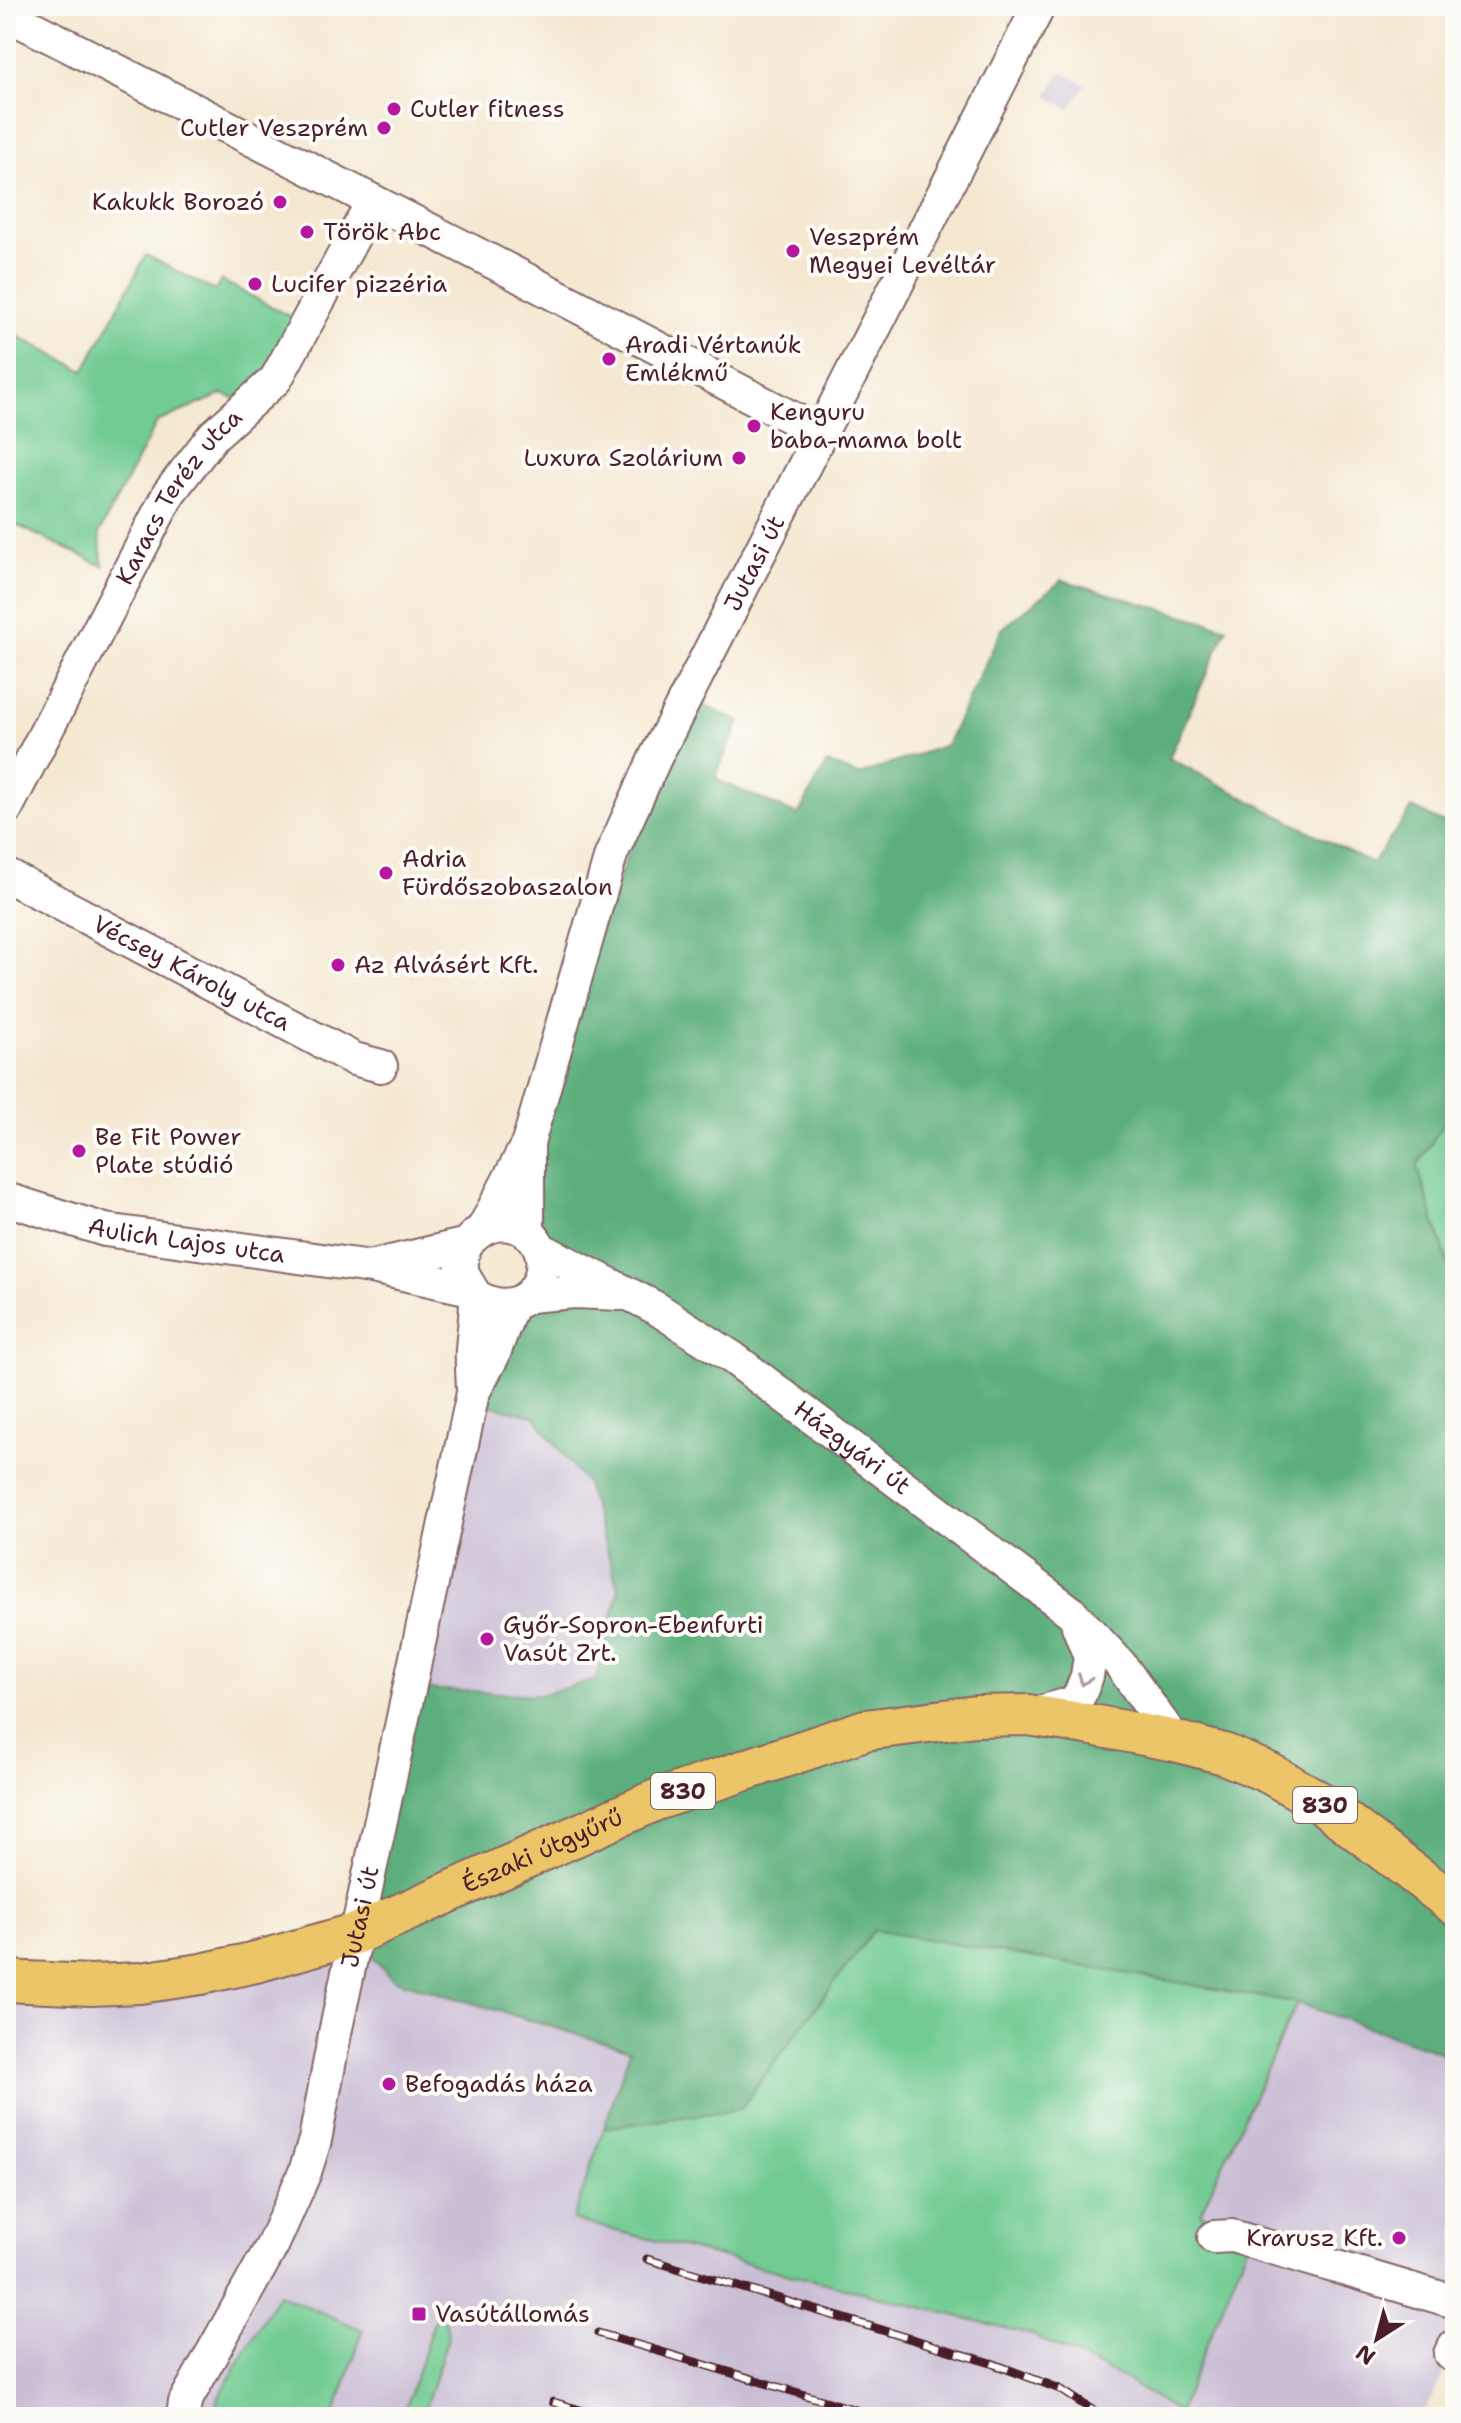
<svg xmlns="http://www.w3.org/2000/svg" width="1461" height="2423" font-family="'Shantell Sans',sans-serif">
  <rect width="100%" height="100%" fill="#fdfcf7"/>
  <filter id="ink" filterUnits="userSpaceOnUse"><feTurbulence type="fractalNoise" baseFrequency=".0125" numOctaves="2"/><feDisplacementMap in="SourceGraphic" scale="16" xChannelSelector="R" yChannelSelector="G"/><feConvolveMatrix kernelMatrix="1 2 1 2 8 2 1 2 1" color-interpolation-filters="sRGB"/></filter>
  <filter id="wash" filterUnits="userSpaceOnUse"><feTurbulence type="fractalNoise" baseFrequency=".006" numOctaves="4" result="noise"/><feDisplacementMap in="SourceGraphic" scale="32" xChannelSelector="R" yChannelSelector="G"/><feGaussianBlur stdDeviation="1.8" result="paint"/><feColorMatrix in="noise" values="0 0 0 0 0 0 0 0 0 0 0 0 0 0 0 0 0 1.4 0 .05"/><feComposite in="paint" operator="in"/></filter>
  <g filter="url(#wash)">
    <rect width="100%" height="100%" fill="#f4e8d1"/>
    <path fill="#cbbfd5" d="M 1062,71 L 1085,85 L 1070,109 L 1047,96 Z
      M 470,1401 L 534,1416 L 586,1484 L 619,1590 L 596,1681 L 539,1696 L 403,1688 Z
      M 354,1927 L 396,1980 L 630,2050 L 573,2220 L 1033,2335 L 1117,2375 L 1179,2412 L 1252,2235 L 1200,2213 L 1297,2003 L 1455,2057 L 1455,2352 L 1421,2417 L 6,2417 L 6,1985 L 43,1986 Z"/>
    <path fill="#71cb92" stroke="#5e755e" stroke-width="2" d="M 146,255 L 215,291 L 221,280 L 306,325 L 250,405 L 223,394 L 157,422 L 99,533 L 103,566 L 6,520 L 6,330 L 84,371 Z
      M 1455,1105 L 1455,1285 L 1417,1166 Z
      M 874,1930 L 1297,2003 L 1200,2213 L 1252,2234 L 1179,2412 L 1117,2375 L 1033,2335 L 573,2220 L 604,2128 L 740,2109 Z
      M 278,2294 L 363,2330 L 334,2417 L 213,2417 L 218,2399 Z
      M 437,2312 L 446,2323 L 448,2338 L 422,2417 L 403,2417 Z"/>
    <path fill="#5caf7c" stroke="#536754" stroke-width="2" d="M 1062,580 L 1227,628 L 1169,758 L 1372,864 L 1412,808 L 1455,828 L 1455,1105 L 1417,1166 L 1455,1285 L 1455,2057 L 1297,2003 L 874,1930 L 740,2109 L 604,2128 L 630,2050 L 395,1980 L 368,1953 L 403,1688 L 539,1695 L 596,1680 L 619,1590 L 586,1484 L 534,1416 L 470,1401 L 515,1306 L 575,1294 L 543,1246 L 532,1122 L 684,696 L 740,722 L 716,775 L 719,781 L 798,815 L 827,763 L 859,775 L 946,745 L 1002,629 Z"/>
  </g>
  <g filter="url(#ink)">
    <g fill="none" stroke-linecap="round" stroke-linejoin="round">
      <defs>
        <g id="minor">
          <path d="M 6,14 L 481,256 L 821,433"/>
          <path id="s1" d="M 6,809 L 169,493 L 213,436 L 276,379 L 373,201"/>
          <path id="s2" d="M 6,875 L 354,1059 L 381,1066"/>
          <path d="M 528,1146 L 528,1233"/>
          <path id="s3" d="M 6,1199 L 105,1230 L 371,1267 L 470,1289"/>
          <path id="s4" d="M 483,1229 L 528,1143 L 611,855 L 656,756 L 1039,6"/>
          <path id="s5" d="M 541,1249 L 656,1308 L 733,1358 L 1071,1612 L 1120,1664 L 1175,1741"/>
          <path d="M 373,1266 L 467,1244"/>
          <path d="M 529,1296 L 574,1292 L 621,1294"/>
          <path d="M 473,1393 L 493,1356 L 512,1305"/>
          <path d="M 1033,1714 L 1073,1703 L 1080,1694 L 1087,1676 L 1090,1657 L 1078,1626"/>
          <path d="M 1214,2237 L 1232,2236 L 1455,2302"/>
          <path d="M 1455,2346 L 1450,2354 L 1455,2357"/>
          <path id="s6" d="M 183,2417 L 185,2402 L 273,2244 L 305,2172 L 315,2140 L 335,2033 L 473,1393 C 473,1379 471,1364 472,1350 C 473,1333 476,1317 476,1300 C 475,1289 462,1280 462,1267 C 461,1257 464,1247 471,1239 C 482,1228 495,1222 510,1225 C 570,1237 540,1334 476,1296"/>
        </g>
        <g id="major">
          <path id="s7" d="M 6,1981 L 91,1985 L 140,1983 L 201,1974 L 256,1962 L 358,1933 L 656,1800 L 865,1730 L 976,1716 L 1028,1715 L 1087,1724 L 1175,1741 L 1224,1754 L 1269,1773 L 1320,1802 L 1455,1905"/>
        </g>
      </defs>
      <use href="#minor" stroke="#866565" stroke-width="36"/>
      <use href="#major" stroke="#866565" stroke-width="44"/>
      <use href="#minor" stroke="#fff" stroke-width="32"/>
      <use href="#major" stroke="#edc569" stroke-width="40"/>
      <defs>
        <path id="rail" d="M 647,2259 L 991,2363 L 1060,2389 L 1103,2417
          M 598,2333 L 879,2417
          M 553,2402 L 604,2417"/>
      </defs>
      <use href="#rail" stroke="#4a1f2b" stroke-width="9"/>
      <use href="#rail" stroke="#fdfcf7" stroke-width="6" stroke-dasharray="18" stroke-linecap="butt"/>
    </g>
    <defs><path id="oneway-chevron" d="M-2-3.5L2.5 0L-2 3.5" fill="none" stroke-width="1.6" stroke-linecap="round" stroke-linejoin="round" transform="scale(2)"/></defs>
    <use stroke="#ae9aa0" href="#oneway-chevron" transform="translate(1084 1680) rotate(109)"/>
  </g>
  <g fill="#b5179e" stroke="#fdfcf7" stroke-width="3">
    <circle cx="394" cy="109" r="8"/>
    <circle cx="384" cy="128" r="8"/>
    <circle cx="280" cy="202" r="8"/>
    <circle cx="307" cy="232" r="8"/>
    <circle cx="793" cy="251" r="8"/>
    <circle cx="255" cy="284" r="8"/>
    <circle cx="609" cy="359" r="8"/>
    <circle cx="754" cy="426" r="8"/>
    <circle cx="739" cy="458" r="8"/>
    <circle cx="386" cy="873" r="8"/>
    <circle cx="338" cy="965" r="8"/>
    <circle cx="79" cy="1151" r="8"/>
    <circle cx="487" cy="1639" r="8"/>
    <circle cx="389" cy="2084" r="8"/>
    <circle cx="1399" cy="2238" r="8"/>
    <rect x="411" y="2306" width="16" height="16" rx="4"/>
  </g>
  <g text-anchor="middle" stroke-width="8" stroke-linejoin="round" paint-order="stroke">
    <g fill="#fdfcf7" stroke="#806168" stroke-width="2">
      <rect x="651" y="1773" width="64" height="36" rx="6"/>
      <rect x="1293" y="1787" width="64" height="36" rx="6"/>
    </g>
    <g font-size="22" font-weight="bold" fill="#4a1f2b">
      <text x="683" y="1799">830</text>
      <text x="1325" y="1813">830</text>
    </g>
    <g font-size="24" fill="#4a1f2b" stroke="#fdfcf7" text-anchor="start">
      <text x="410" y="117">Cutler fitness</text>
      <text x="368" y="136" text-anchor="end">Cutler Veszprém</text>
      <text x="264" y="210" text-anchor="end">Kakukk Borozó</text>
      <text x="323" y="240">Török Abc</text>
      <text x="809" y="245">Veszprém<tspan x="809" dy="28">Megyei Levéltár</tspan></text>
      <text x="271" y="292">Lucifer pizzéria</text>
      <text x="625" y="353">Aradi Vértanúk<tspan x="625" dy="28">Emlékmű</tspan></text>
      <text x="770" y="420">Kenguru<tspan x="770" dy="28">baba-mama bolt</tspan></text>
      <text x="723" y="466" text-anchor="end">Luxura Szolárium</text>
      <text x="402" y="867">Adria<tspan x="402" dy="28">Fürdőszobaszalon</tspan></text>
      <text x="354" y="973">Az Alvásért Kft.</text>
      <text x="95" y="1145">Be Fit Power<tspan x="95" dy="28">Plate stúdió</tspan></text>
      <text x="503" y="1633">Győr-Sopron-Ebenfurti<tspan x="503" dy="28">Vasút Zrt.</tspan></text>
      <text x="405" y="2092">Befogadás háza</text>
      <text x="1383" y="2246" text-anchor="end">Krarusz Kft.</text>
      <text x="435" y="2322">Vasútállomás</text>
    </g>
    <g font-size="24" fill="#4a1f2b" stroke="#fdfcf7">
      <text dy="8" stroke="none"><textPath href="#s1" startOffset="358">Karacs Teréz utca</textPath></text>
      <text dy="8" stroke="none"><textPath href="#s4" startOffset="722">Jutasi út</textPath></text>
      <text dy="8" stroke="none"><textPath href="#s2" startOffset="210">Vécsey Károly utca</textPath></text>
      <text dy="8" stroke="none"><textPath href="#s3" startOffset="186">Aulich Lajos utca</textPath></text>
      <text dy="8" stroke="none"><textPath href="#s5" startOffset="370">Házgyári út</textPath></text>
      <text dy="8" stroke="none"><textPath href="#s7" startOffset="560">Északi útgyűrű</textPath></text>
      <text dy="8" stroke="none"><textPath href="#s6" startOffset="536">Jutasi út</textPath></text>
    </g>
  </g>
  <rect width="1461" height="2423" fill="none" stroke="#fdfcf7" stroke-width="32"/>
  <g transform="translate(1377 2339) rotate(216)" stroke="#fdfcf7" stroke-width="6" paint-order="stroke">
  <path d="M0-6L14 30L0 20L-14 30Z" fill="#4a1f2b"/>
  <text y="-12" font-size="22" font-weight="bold" text-anchor="middle" fill="#4a1f2b">N</text>
  </g>
</svg>
